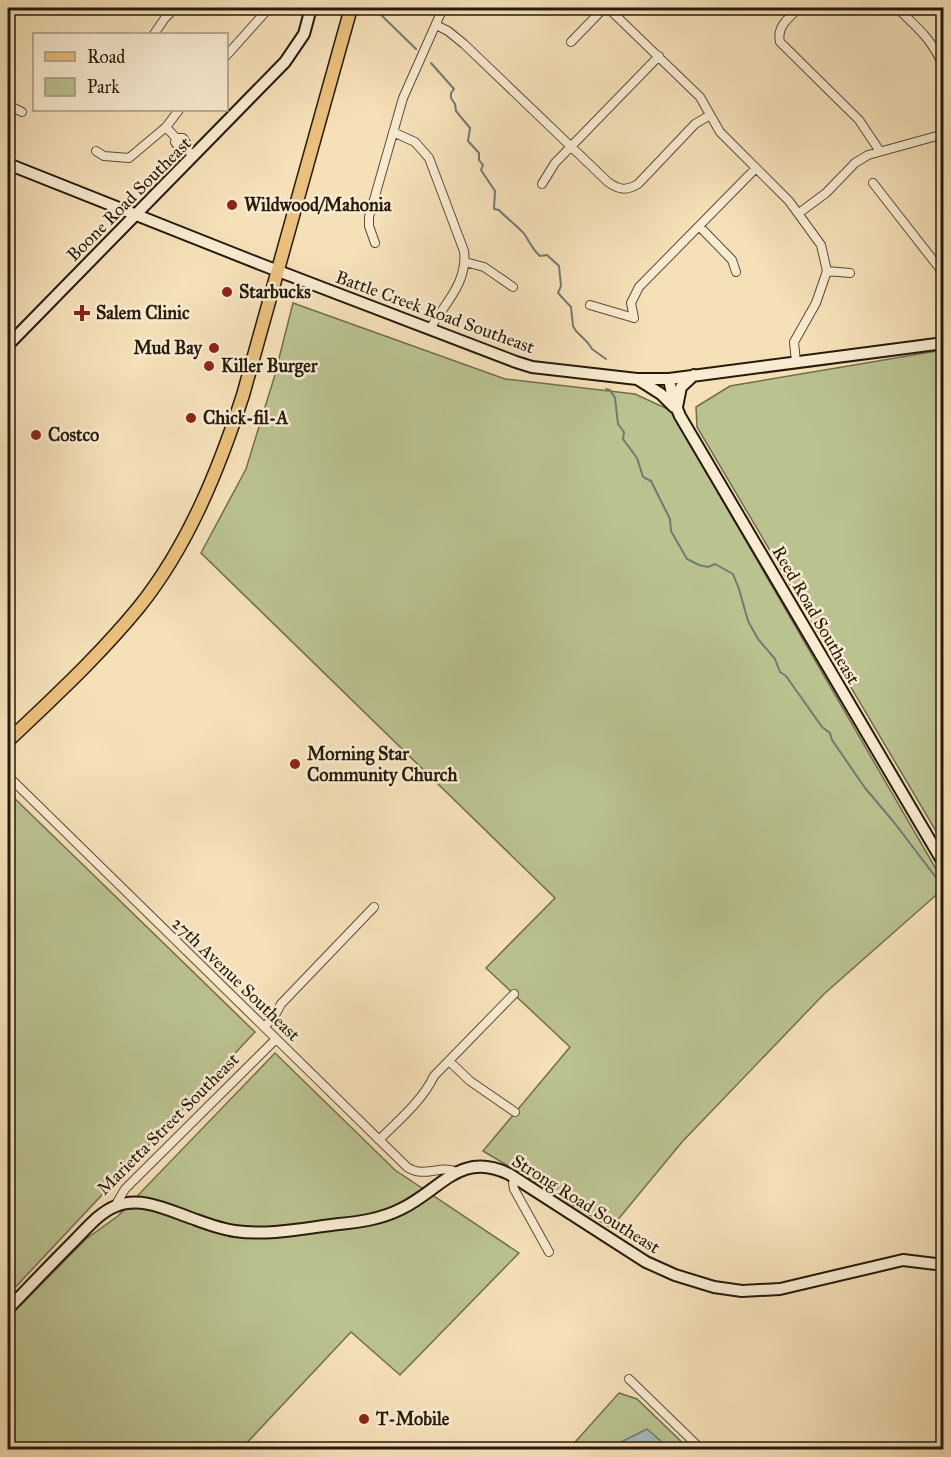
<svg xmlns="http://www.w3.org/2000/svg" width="951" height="1457" font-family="'IM FELL Great Primer',serif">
  <rect width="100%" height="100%" fill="#f5e0b8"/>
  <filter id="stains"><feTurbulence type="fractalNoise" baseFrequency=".00333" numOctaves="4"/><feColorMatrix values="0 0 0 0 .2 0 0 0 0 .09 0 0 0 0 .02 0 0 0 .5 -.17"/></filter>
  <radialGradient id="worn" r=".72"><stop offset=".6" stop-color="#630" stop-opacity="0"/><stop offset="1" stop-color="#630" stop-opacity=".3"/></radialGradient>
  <path fill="#bac290" stroke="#706e4e" stroke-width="1.5" d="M 293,303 L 505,379 L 635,394 L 670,410 L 943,881 L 943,889 L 824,994 L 682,1142 L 611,1228 L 483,1151 L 570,1047 L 486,968 L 555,898 L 201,553 L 246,469 L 274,378 Z
    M 943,350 L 944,350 L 943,843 L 697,427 L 696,407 L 730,386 Z
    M 8,792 L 255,1032 L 8,1295 Z
    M 275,1053 L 395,1170 L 519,1253 L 400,1375 L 351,1332 L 241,1449 L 8,1450 L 8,1318 L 86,1239 L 118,1216 Z
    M 619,1393 L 637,1399 L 689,1449 L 568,1450 Z"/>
  <path fill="#a2baba" stroke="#707a74" stroke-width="1.5" d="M 647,1429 L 670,1449 L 617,1449 L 621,1442 Z"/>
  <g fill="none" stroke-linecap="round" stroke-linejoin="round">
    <path stroke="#707a74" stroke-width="2" d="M 376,10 L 416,49
      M 431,63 L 454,89 L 451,93 L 451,98 L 455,104 L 456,111 L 470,128 L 468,141 L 479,153 L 479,160 L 483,165 L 481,170 L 495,191 L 494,209 L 499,210 C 505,217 521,229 525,235 C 530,243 533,250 540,256 L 547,255 L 559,266 L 561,286 L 558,293 L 571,307 L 573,326 L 576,331 L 588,343 L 592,349 L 606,359
      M 606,389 L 610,390 L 615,398 L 618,424 L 624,432 L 623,439 L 637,458 L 643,477 L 651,481 L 670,519 L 671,531 L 687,559 L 699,565 L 708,567 L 715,564 L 733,574 L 739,589 L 748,621 L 758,639 L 775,659 L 780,672 L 786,676 L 822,727 L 830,733 L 832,740 L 865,788 L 893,821 L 944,888"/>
    <defs>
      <path id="street" d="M 608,8 L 700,97 L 720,132 L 789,201 L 821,245 L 827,271 L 816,303 L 794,342 L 796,362
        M 799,8 C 790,17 776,26 780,42 L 859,120 L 879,150
        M 897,8 C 916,26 935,42 944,69
        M 436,25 L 448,31 L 464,44 L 608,182 C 619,190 626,191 638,184 L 695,124 L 710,115
        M 154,34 L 165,18 L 175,8
        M 571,42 L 604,8
        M 226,56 L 269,8
        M 8,105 L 22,112
        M 166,127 L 176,138 L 183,138 L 188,146 L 187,150
        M 393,132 L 415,142 L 429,158 L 464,251 C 468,283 444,304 430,329
        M 176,138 L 175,142 L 180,149 L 187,150 L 191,153
        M 96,151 L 104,156 L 129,158 L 166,127 L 179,110
        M 873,183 L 944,274
        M 542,184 L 555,163 L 659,56
        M 799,213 L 826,193 L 855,163 L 868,155 L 944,134
        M 699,226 L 732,260 L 736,272
        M 375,243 L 369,226 L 369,217 L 403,98 L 443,8
        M 465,262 L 484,267 L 513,287
        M 827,271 L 850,273
        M 590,305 L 634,318
        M 634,318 L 631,303 L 639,287 L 756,168
        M 8,776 L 407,1167 C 424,1179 440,1164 457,1172
        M 264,1027 L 274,1017 L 281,1004 L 374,907
        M 449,1061 L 470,1081 L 515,1112
        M 379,1140 C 399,1120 422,1101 434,1076 L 514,994
        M 515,1177 L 513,1183 L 514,1189 L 549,1252
        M 115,1206 L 125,1189 L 276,1039
        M 629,1379 L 702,1450"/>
      <path id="secondary" d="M 8,164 L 260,264 L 516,362 L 532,367 L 637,379 L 669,379 L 944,343
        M 8,345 L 285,62 L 304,34 L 311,8
        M 669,379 L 673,399 L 680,416 L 944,864
        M 639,380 L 661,394 L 674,407
        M 677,407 L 681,387 L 694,375
        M 8,1309 C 30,1286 52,1263 75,1240 C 87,1228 100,1212 116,1206 C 141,1196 168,1210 191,1218 C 205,1223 220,1229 235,1231 C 269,1236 305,1228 339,1224 C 360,1222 381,1219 401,1209 C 441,1190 460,1150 509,1174 L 646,1262 L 675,1275 L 714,1287 L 742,1291 L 780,1289 L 903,1260 L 944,1265"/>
      <path id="primary" d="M 8,741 C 53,698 99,656 139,607 C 188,546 219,469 243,395 L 351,8"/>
    </defs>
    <use href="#street" stroke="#5a4c36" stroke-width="10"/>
    <use href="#secondary" stroke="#261b0b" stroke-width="14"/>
    <use href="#primary" stroke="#261b0b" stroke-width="15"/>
    <use href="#street" stroke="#f8ebd1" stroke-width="8"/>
    <use href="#secondary" stroke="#f8ebd1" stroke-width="10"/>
    <use href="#primary" stroke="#eac07c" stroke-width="12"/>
  </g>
  <g fill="#8f2418" stroke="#f8ebd1" stroke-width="2">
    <circle cx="232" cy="205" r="6"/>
    <circle cx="227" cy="292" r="6"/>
    <path d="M79 304h6v6h6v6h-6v6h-6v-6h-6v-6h6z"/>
    <circle cx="214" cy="348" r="6"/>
    <circle cx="209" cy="366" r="6"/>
    <circle cx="191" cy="418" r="6"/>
    <circle cx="36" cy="435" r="6"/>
    <circle cx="295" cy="764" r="6"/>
    <circle cx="364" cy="1419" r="6"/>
  </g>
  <g text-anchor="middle" stroke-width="5" stroke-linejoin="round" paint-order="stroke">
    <g font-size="18" fill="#261b0b" stroke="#f8ebd1">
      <text transform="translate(129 199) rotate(-45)" y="6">Boone Road Southeast</text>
      <text transform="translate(435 312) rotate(20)" y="6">Battle Creek Road Southeast</text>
      <text transform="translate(816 615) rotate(60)" y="6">Reed Road Southeast</text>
      <text transform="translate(236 979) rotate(44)" y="6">27th Avenue Southeast</text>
      <text transform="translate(168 1124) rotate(-45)" y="6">Marietta Street Southeast</text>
      <text transform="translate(586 1204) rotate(32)" y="6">Strong Road Southeast</text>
    </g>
    <g font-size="18" font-weight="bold" fill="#261b0b" stroke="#f8ebd1" text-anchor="start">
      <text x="244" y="211">Wildwood/Mahonia</text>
      <text x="239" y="298">Starbucks</text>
      <text x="96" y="319">Salem Clinic</text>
      <text x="202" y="354" text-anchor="end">Mud Bay</text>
      <text x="221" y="372">Killer Burger</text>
      <text x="203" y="424">Chick-fil-A</text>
      <text x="48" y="441">Costco</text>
      <text x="307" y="760">Morning Star<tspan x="307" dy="21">Community Church</tspan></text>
      <text x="376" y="1425">T-Mobile</text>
    </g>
  </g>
  <rect width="951" height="1457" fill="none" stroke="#f5e0b8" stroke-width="30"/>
  <rect x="9" y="9" width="933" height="1439" fill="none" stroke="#261b0b" stroke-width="3"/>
  <rect x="15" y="15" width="921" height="1427" fill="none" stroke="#261b0b" stroke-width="1.5"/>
  <rect x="33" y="33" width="195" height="78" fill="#f8ebd1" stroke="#a49882" stroke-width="1.5"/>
  <rect x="45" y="52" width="30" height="9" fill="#eac07c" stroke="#a49882" stroke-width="1.5"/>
  <text x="87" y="63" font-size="18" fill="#261b0b">Road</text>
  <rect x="45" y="78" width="30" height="18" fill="#bac290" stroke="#a49882" stroke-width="1.5"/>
  <text x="87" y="93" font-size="18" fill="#261b0b">Park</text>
  <rect width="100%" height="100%" filter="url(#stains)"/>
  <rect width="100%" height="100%" fill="url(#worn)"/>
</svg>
